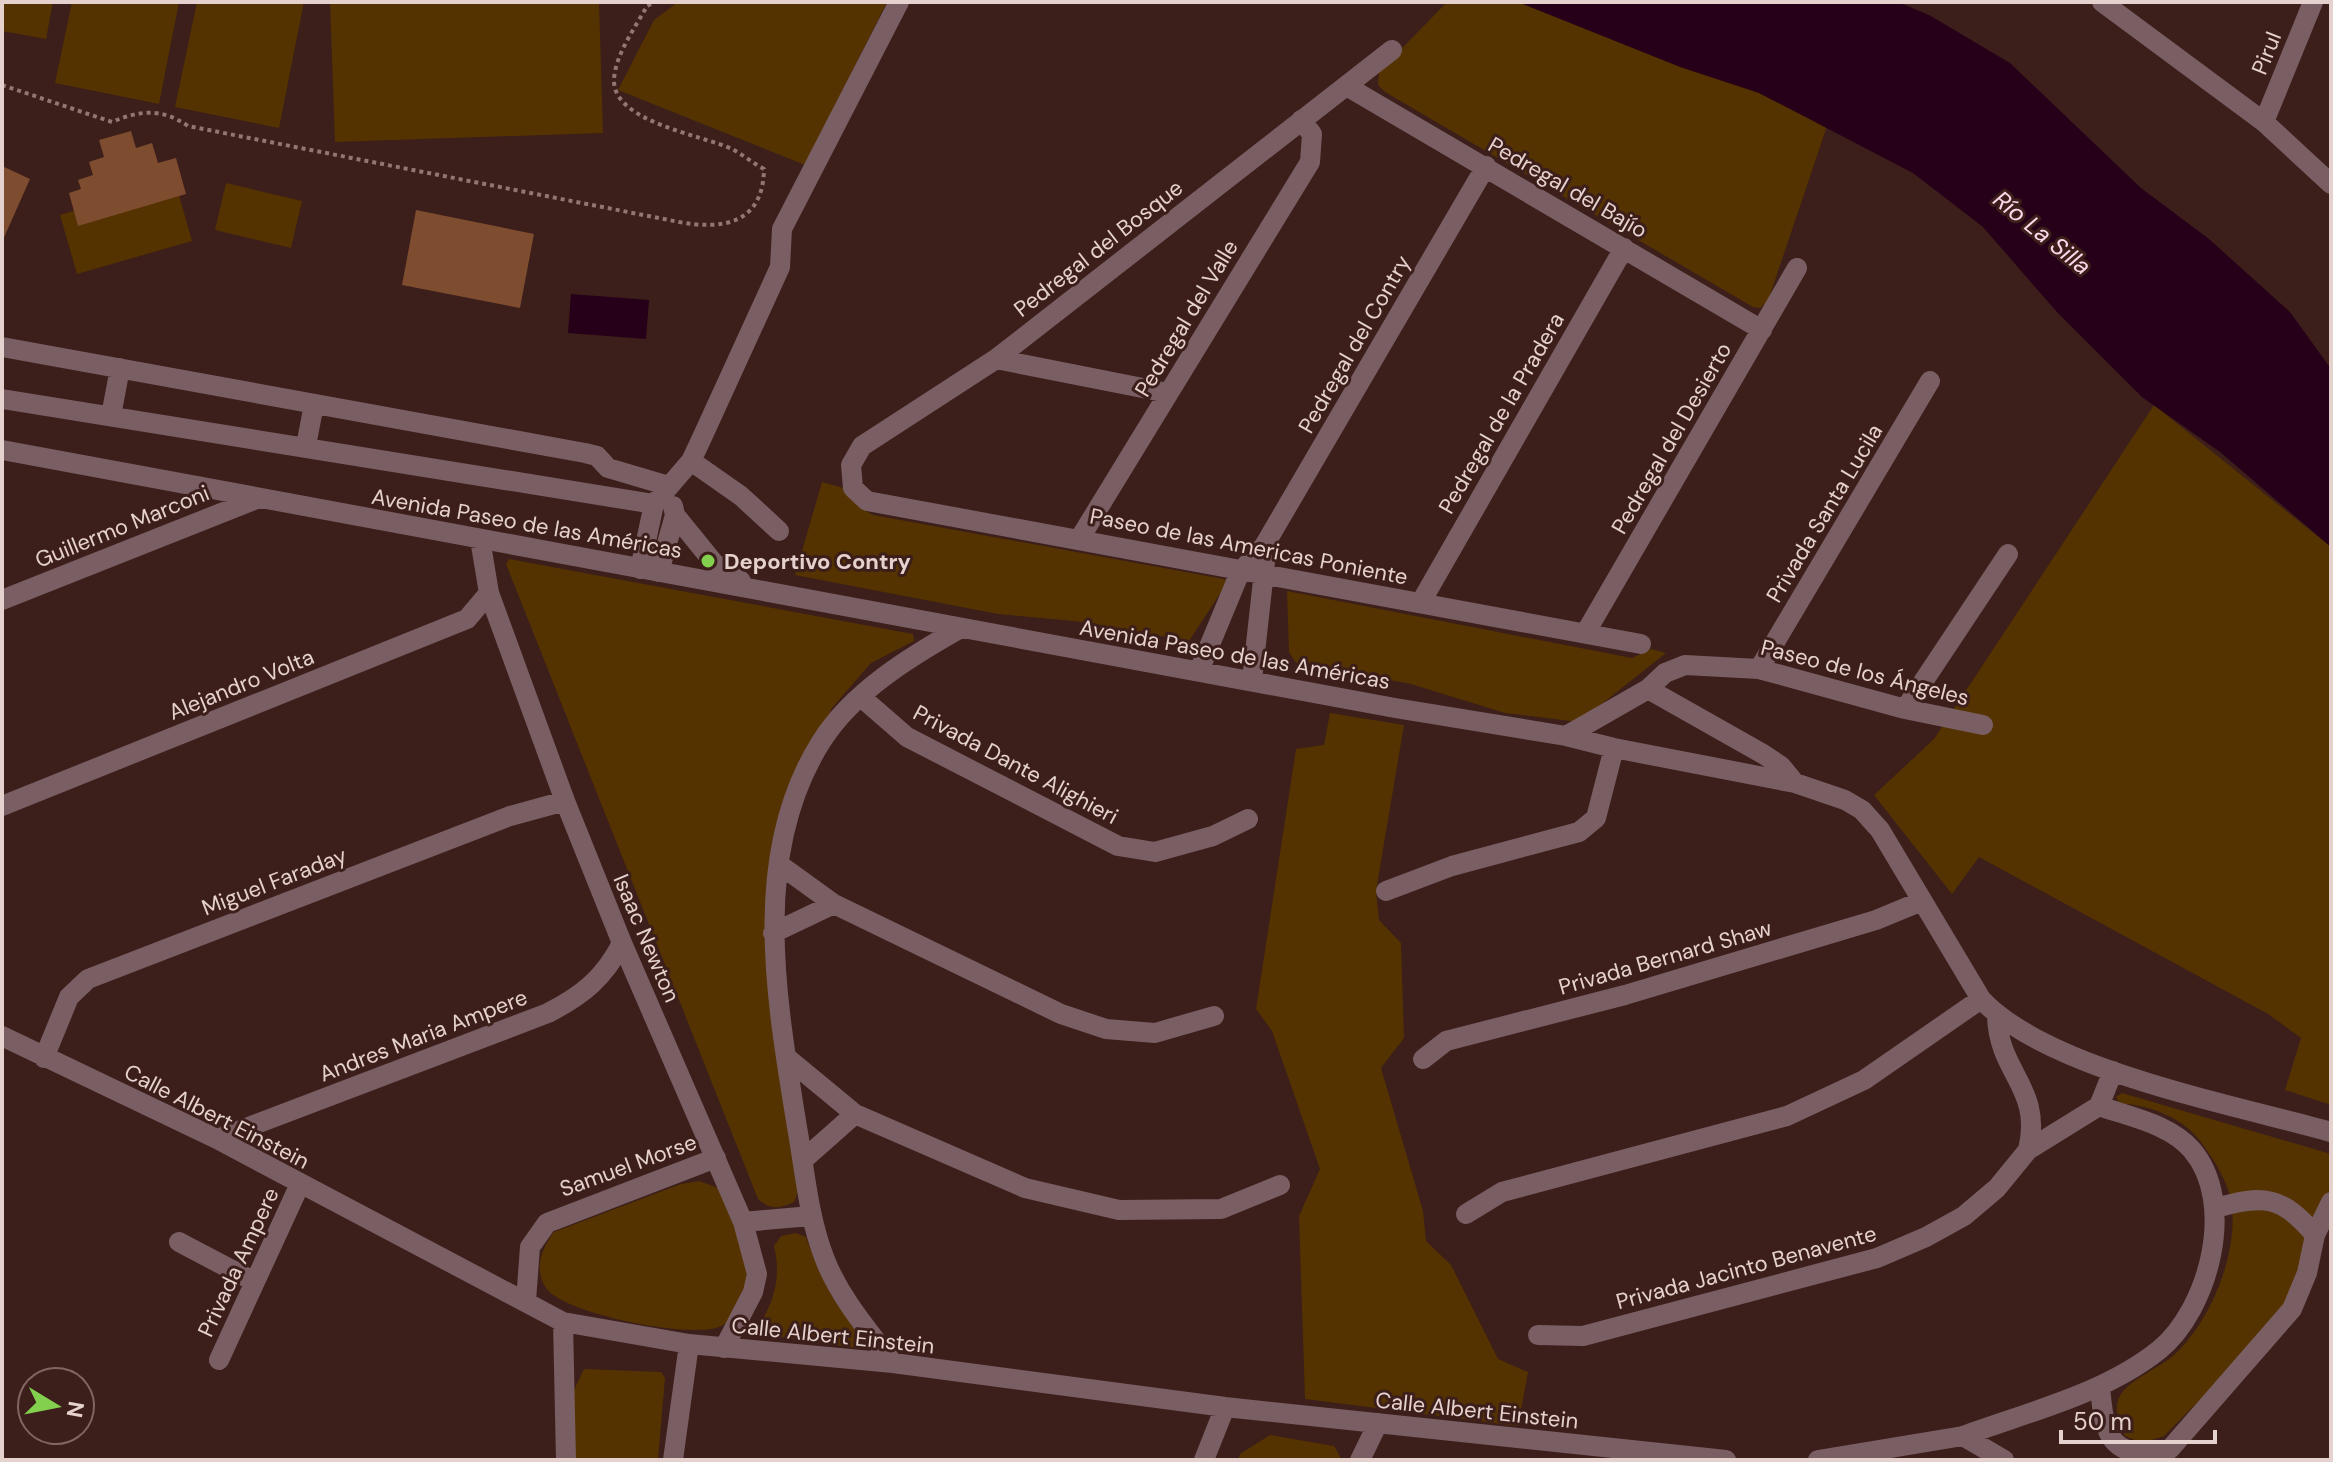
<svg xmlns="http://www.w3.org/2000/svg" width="2333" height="1462" font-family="'DM Sans',sans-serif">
  <rect width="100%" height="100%" fill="#3c1e1b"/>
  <path fill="#543300" d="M 2,2 L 53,2 L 46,39 L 2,31 Z
    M 72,2 L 179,2 L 159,104 L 55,83 Z
    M 197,2 L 304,2 L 279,128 L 175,107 Z
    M 330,2 L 599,2 L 603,133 L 335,142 Z
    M 678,2 L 887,2 L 805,165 L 618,90 L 654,20 Z
    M 1447,2 L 1518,2 L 1759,93 L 1827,126 L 1768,301 L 1760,308 L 1753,307 L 1385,92 L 1378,85 L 1379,72 Z
    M 175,181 L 192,241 L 77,274 L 60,215 Z
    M 226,183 L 302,201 L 291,248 L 215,230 Z
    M 2154,405 L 2331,547 L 2331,1105 L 2285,1090 L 2301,1038 L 2268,1014 L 1979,857 L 1952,894 L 1874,795 L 1934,739 Z
    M 822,482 L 847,489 L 859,507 L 873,515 L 1229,580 L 1189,641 L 1084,622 L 998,614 L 795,575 Z
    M 509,559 L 913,634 L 914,641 L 871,663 L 832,708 L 807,762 L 773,890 L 800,1187 L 794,1202 C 779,1209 770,1210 758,1199 L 506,564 Z
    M 1287,591 L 1632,658 L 1651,649 L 1666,653 L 1579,722 L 1505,713 L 1411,684 L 1296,663 L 1289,652 Z
    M 1330,713 L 1404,725 L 1376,891 L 1379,920 L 1401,943 L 1404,1038 L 1381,1068 L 1423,1211 L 1426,1241 L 1451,1265 L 1498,1359 L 1528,1372 L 1518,1426 L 1305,1399 L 1299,1216 L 1320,1169 L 1272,1031 L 1256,1009 L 1296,749 L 1324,745 Z
    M 2122,1093 L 2331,1154 L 2331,1186 L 2304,1251 L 2301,1278 L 2263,1336 L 2164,1436 L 2142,1443 L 2125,1436 C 2118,1421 2111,1405 2124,1390 C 2137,1376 2159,1368 2174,1355 C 2211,1321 2240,1251 2231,1200 C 2226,1177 2210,1153 2196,1136 C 2180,1117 2144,1103 2120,1104 L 2116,1097 Z
    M 699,1181 L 721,1189 C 729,1210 752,1256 753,1276 C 754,1292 736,1319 721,1326 C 694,1340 564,1314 546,1288 C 533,1269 542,1248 554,1232 L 681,1184 Z
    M 796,1233 L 806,1237 C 822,1282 836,1309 869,1343 L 864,1349 L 754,1333 C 773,1306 782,1279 774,1246 L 781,1236 Z
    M 584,1369 L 661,1372 L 665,1378 L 658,1460 L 574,1460 L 572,1394 Z
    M 1270,1435 L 1334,1446 L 1342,1460 L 1238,1460 L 1240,1454 Z"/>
  <path fill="#260018" d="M 1518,2 L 1898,2 L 1929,15 L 2010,63 L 2141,188 L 2209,239 L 2290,312 L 2331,369 L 2331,547 L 2220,452 L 2142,397 L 2056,311 L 1983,227 L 1913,173 L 1759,93 L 1680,67 Z
    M 571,294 L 649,300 L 646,339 L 568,333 Z"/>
  <path fill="#7e4c2f" d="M 131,131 L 136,148 L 152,143 L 158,163 L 176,158 L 186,194 L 78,226 L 69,193 L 81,189 L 78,180 L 93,175 L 89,162 L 104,157 L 99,140 Z
    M 2,166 L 30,179 L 2,242 Z
    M 416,210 L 534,234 L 520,308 L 402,285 Z"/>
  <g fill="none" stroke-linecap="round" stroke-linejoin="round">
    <path stroke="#907774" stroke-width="4" stroke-dasharray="4 4" stroke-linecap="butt" d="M 2,85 L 112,122 C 140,110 162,108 188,126 L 679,222 C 723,230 763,224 764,169 C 753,163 743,155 732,149 C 702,135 613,122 614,80 C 615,55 635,28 647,6 L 655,2"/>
    <path stroke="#795e63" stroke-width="20" d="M 2102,2 L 2264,122 L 2331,184
      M 1392,50 L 996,359 L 862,446 L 851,465 L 853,488 L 867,501 L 1641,644
      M 1348,87 L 1762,330
      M 2264,122 L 2313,2
      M 2,347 L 585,453 L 597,456 L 608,468 L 669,486
      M 996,359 L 1168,393
      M 2,399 L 654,504
      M 111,416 L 120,368
      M 306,446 L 314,404
      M 2,450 L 1395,708 L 1566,736 L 1614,748 L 1795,783 L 1845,800 L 1862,810 L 1880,830 L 1981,999 C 2047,1070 2235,1105 2331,1132
      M 691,461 L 741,496 L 779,531
      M 675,515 L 714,563 L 741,581
      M 1080,538 L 1310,162 L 1312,134 L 1301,120
      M 480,539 L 489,593 L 565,801 L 622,943 L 743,1222 L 757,1274 L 753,1292 L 724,1348
      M 640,569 L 654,504 L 691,461 L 700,442 L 780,267 L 782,229 L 899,2
      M 659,572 L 675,515 L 673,506
      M 2,600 L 259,498
      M 1421,602 L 1624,248
      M 1586,632 L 1797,268
      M 1759,669 L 1930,381
      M 1199,671 L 1240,572 L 1264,546 L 1486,166
      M 1252,680 L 1265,562
      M 1648,689 L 1763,754 L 1781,766 L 1795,783
      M 861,697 L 907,737 L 1118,846 L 1155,852 L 1213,836 L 1248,819
      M 1905,709 L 2008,554
      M 1566,736 L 1648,689 L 1665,673 L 1685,665 L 1759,669 L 1905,709 L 1983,725
      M 2,806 L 467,619 L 489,593
      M 780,865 L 834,904 L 1061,1014 L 1106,1029 L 1155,1033 L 1214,1016
      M 1386,891 L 1452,866 L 1579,832 L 1596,818 L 1614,748
      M 773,933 L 834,904
      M 1997,1017 C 1999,1074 2043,1088 2028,1150
      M 2,1036 L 217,1139 L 563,1322 L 689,1344 L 893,1363 L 1225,1407 L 1726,1460
      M 786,1057 L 855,1114 L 1025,1188 L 1119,1210 L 1221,1209 L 1280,1185
      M 44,1058 L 69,997 L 88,979 L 510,816 L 565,801
      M 1423,1059 L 1446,1041 L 1625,995 L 1876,920 L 1922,901
      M 217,1139 L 548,1013 C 583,995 604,978 622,943
      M 803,1160 L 855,1114
      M 2216,1208 C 2263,1194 2283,1196 2315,1235
      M 1466,1214 L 1502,1192 L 1787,1116 L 1864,1080 L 1981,999
      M 743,1222 L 811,1216
      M 179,1242 L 255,1282
      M 526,1301 L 530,1247 L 547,1223 L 716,1158
      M 563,1322 L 566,1460
      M 1538,1335 L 1583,1336 L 1877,1258 L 1926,1237 L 1964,1216 L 1997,1188 L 2028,1150 L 2099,1106 L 2113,1071
      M 219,1360 L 300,1184
      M 893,1363 C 868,1330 839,1297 824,1257 C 808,1215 805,1171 797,1127 C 777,1003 749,856 821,742 C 852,692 911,656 961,628
      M 2100,1386 C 2104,1437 2111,1462 2170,1449 L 2292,1309 L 2307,1273 L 2315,1235 L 2331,1202
      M 1963,1436 C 2028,1412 2104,1394 2159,1350 C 2209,1309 2237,1203 2192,1150 C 2170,1124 2130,1117 2099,1106
      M 673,1460 L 689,1344
      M 1204,1460 L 1225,1407
      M 1360,1460 L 1378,1423
      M 1818,1460 L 1963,1436 L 2004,1460"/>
  </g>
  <circle fill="#83d04e" stroke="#3c1e1b" stroke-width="3" cx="708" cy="561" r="8"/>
  <g text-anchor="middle" stroke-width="6" stroke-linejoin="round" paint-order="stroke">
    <g font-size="22" fill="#e5d1cd" stroke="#3c1e1b">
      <text transform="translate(2266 53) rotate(-68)" y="8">Pirul</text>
      <text transform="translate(1568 187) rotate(30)" y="8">Pedregal del Bajío</text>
      <text transform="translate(1098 248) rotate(-38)" y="8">Pedregal del Bosque</text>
      <text transform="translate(1186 318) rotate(-59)" y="8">Pedregal del Valle</text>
      <text transform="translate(1354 344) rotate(-60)" y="8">Pedregal del Contry</text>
      <text transform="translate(1501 413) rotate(-60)" y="8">Pedregal de la Pradera</text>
      <text transform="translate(1671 438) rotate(-60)" y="8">Pedregal del Desierto</text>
      <text transform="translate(1824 513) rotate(-59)" y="8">Privada Santa Lucila</text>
      <text transform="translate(527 523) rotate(10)" y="8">Avenida Paseo de las Américas</text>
      <text transform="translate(122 526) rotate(-22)" y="8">Guillermo Marconi</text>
      <text transform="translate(1249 546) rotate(11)" y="8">Paseo de las Americas Poniente</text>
      <text transform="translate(1235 654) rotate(10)" y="8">Avenida Paseo de las Américas</text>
      <text transform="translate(1865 672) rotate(14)" y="8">Paseo de los Ángeles</text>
      <text transform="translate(241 684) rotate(-22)" y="8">Alejandro Volta</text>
      <text transform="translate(1016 764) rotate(28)" y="8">Privada Dante Alighieri</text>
      <text transform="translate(274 881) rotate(-21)" y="8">Miguel Faraday</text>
      <text transform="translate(647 938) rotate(67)" y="8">Isaac Newton</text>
      <text transform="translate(1665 957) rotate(-16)" y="8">Privada Bernard Shaw</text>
      <text transform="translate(423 1035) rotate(-21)" y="8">Andres Maria Ampere</text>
      <text transform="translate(217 1116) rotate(27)" y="8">Calle Albert Einstein</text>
      <text transform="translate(628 1165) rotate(-20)" y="8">Samuel Morse</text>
      <text transform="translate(238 1262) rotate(-65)" y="8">Privada Ampere</text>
      <text transform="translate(1746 1267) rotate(-15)" y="8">Privada Jacinto Benavente</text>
      <text transform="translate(833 1335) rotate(6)" y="8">Calle Albert Einstein</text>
      <text transform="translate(1477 1410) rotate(6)" y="8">Calle Albert Einstein</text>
    </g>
    <g font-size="22" font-weight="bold" fill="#e5d1cd" stroke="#3c1e1b" text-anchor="start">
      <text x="724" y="569">Deportivo Contry</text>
    </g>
    <g font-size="24" font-style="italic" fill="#fbd9ea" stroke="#3c1e1b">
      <text transform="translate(2042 233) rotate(39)" y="8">Río La Silla</text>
    </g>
  </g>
  <rect width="2333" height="1462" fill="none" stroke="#e5d1cd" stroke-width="8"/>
  <g transform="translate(56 1406) rotate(100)"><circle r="38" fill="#3c1e1b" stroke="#806662" stroke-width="2"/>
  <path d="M0-6L14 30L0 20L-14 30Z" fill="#83d04e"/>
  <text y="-12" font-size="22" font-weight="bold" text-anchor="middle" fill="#e5d1cd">N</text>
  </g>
  <path d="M2061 1430v12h154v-12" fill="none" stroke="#e5d1cd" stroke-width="4"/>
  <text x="2073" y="1430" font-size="24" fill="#e5d1cd" stroke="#3c1e1b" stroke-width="6" paint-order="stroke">50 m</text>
</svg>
